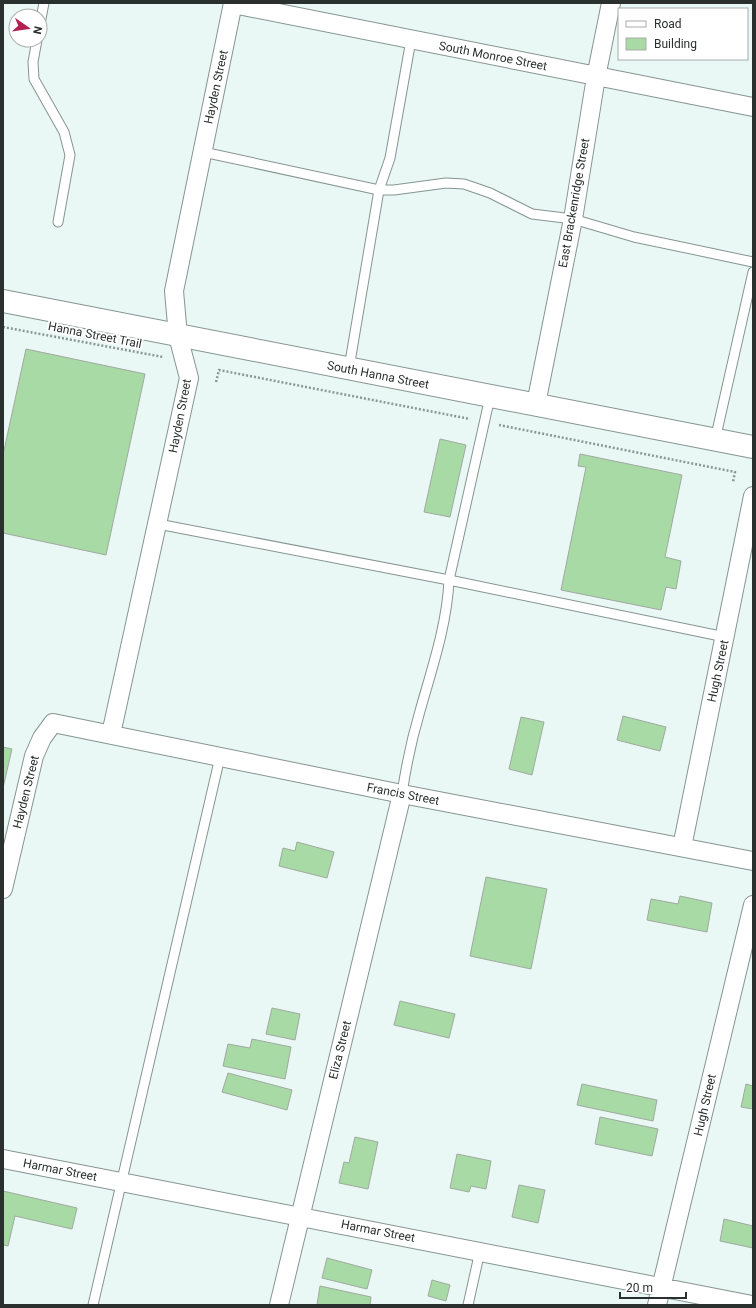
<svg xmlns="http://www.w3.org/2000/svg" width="756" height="1308" font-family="Roboto,sans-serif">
  <rect width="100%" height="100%" fill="#e9f8f4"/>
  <path fill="#a8daa6" stroke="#a0a9a0" d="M 26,349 L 145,374 L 106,555 L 3,533 L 3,455 Z
    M 440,439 L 466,445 L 450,517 L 424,512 Z
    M 580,454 L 682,475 L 665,557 L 681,561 L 676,589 L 666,587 L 661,610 L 561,590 L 586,467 L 578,466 Z
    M 623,716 L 666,727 L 660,751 L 617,740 Z
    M 521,717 L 544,722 L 532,775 L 509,769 Z
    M 3,747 L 12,749 L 3,788 Z
    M 297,842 L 334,852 L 327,878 L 279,866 L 283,848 L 295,851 Z
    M 486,877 L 547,889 L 531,969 L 470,956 Z
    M 680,896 L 712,903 L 707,932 L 647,920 L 651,899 L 678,904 Z
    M 400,1001 L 455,1014 L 449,1038 L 394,1025 Z
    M 272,1008 L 300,1014 L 295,1040 L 266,1034 Z
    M 252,1039 L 291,1047 L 285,1079 L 223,1066 L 228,1044 L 250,1048 Z
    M 228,1073 L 292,1090 L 287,1110 L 222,1092 Z
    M 582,1084 L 657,1100 L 653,1121 L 577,1105 Z
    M 746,1084 L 753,1086 L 753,1109 L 741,1107 Z
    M 600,1117 L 658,1129 L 652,1156 L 595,1144 Z
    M 355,1137 L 378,1142 L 368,1189 L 339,1183 L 344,1162 L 349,1163 Z
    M 457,1154 L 491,1161 L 486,1189 L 471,1186 L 469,1192 L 450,1188 Z
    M 519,1185 L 545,1190 L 538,1223 L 512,1217 Z
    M 3,1191 L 77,1208 L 72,1229 L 15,1216 L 8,1246 L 3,1245 Z
    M 724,1219 L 753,1226 L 753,1248 L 720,1241 Z
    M 327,1258 L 372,1270 L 367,1289 L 322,1278 Z
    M 432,1280 L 450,1285 L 446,1301 L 428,1296 Z
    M 320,1286 L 371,1297 L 370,1305 L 317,1305 Z"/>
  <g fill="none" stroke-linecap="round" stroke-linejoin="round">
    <defs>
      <path id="lane" d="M 40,24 L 44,3
        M 37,40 L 33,62 L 34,79 L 64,132 L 70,155 L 58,222
        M 203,152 L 379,190 L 394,190 L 446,183 L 464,184 L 490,193 L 532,214 L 573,219 L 634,237 L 753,262
        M 349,368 L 379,190 L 390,158 L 411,40
        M 715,440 L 753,272
        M 158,524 L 449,580 L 725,637
        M 402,794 C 406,766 412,738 420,711 C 432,668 447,625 449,580 L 490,397
        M 93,1305 L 220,757
        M 468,1305 L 480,1251"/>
      <path id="street" d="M 233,4 L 753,107
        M 536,404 L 573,219 L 596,77 L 611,3
        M 111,734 L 189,378 L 178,336 L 174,291 L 233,3
        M 682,847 L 753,496
        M 3,889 L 34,756 L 42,738 L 53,723 L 402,794 L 753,861
        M 3,1159 L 752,1305
        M 279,1305 L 402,794
        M 657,1305 L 753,905"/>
      <path id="secondary" d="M 3,301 L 753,447"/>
    </defs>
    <use href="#lane" stroke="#869591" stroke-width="11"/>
    <use href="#street" stroke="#869591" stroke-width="20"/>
    <use href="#secondary" stroke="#869591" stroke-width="24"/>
    <path stroke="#8c9693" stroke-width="2.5" stroke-dasharray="2 2" stroke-linecap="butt" d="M 3,327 L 163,357
      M 216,382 L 219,370 L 470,419
      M 499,425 L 735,472 L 733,482"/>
    <use href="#lane" stroke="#fff" stroke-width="9"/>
    <use href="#street" stroke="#fff" stroke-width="18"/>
    <use href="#secondary" stroke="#fff" stroke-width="22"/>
  </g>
  <g text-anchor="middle" stroke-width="4" stroke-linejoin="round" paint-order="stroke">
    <g font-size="12" fill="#2a302e" stroke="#fff">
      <text transform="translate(493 56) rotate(11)" y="4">South Monroe Street</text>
      <text transform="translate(216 87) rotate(-78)" y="4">Hayden Street</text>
      <text transform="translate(574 203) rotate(-80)" y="4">East Brackenridge Street</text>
      <text transform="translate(95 335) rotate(11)" y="4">Hanna Street Trail</text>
      <text transform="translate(378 375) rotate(11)" y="4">South Hanna Street</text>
      <text transform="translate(180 416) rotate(-79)" y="4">Hayden Street</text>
      <text transform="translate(718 671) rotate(-78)" y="4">Hugh Street</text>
      <text transform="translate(26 792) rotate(-76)" y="4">Hayden Street</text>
      <text transform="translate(403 794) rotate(11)" y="4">Francis Street</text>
      <text transform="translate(340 1050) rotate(-76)" y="4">Eliza Street</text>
      <text transform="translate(705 1105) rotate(-77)" y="4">Hugh Street</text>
      <text transform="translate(60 1170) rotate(11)" y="4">Harmar Street</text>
      <text transform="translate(378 1231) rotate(11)" y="4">Harmar Street</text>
    </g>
  </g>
  <rect width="756" height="1308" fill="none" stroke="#2a302e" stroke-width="8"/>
  <rect x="618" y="8" width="130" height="52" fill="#ffffff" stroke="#aaacab"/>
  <rect x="626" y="21" width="20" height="6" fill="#ffffff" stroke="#aaacab"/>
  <text x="654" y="28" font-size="12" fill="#2a302e">Road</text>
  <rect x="626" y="38" width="20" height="12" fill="#a8daa6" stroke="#aaacab"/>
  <text x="654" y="48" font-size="12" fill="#2a302e">Building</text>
  <g transform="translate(28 28) rotate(103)"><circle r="19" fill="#ffffff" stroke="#aaacab"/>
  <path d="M0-3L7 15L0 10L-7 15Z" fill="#b22151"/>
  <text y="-6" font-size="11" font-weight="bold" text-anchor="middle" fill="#2a302e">N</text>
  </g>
  <path d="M620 1292v6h66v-6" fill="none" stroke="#2a302e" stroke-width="2"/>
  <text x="626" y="1292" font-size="12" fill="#2a302e" stroke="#ffffff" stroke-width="3" paint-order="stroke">20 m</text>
</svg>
